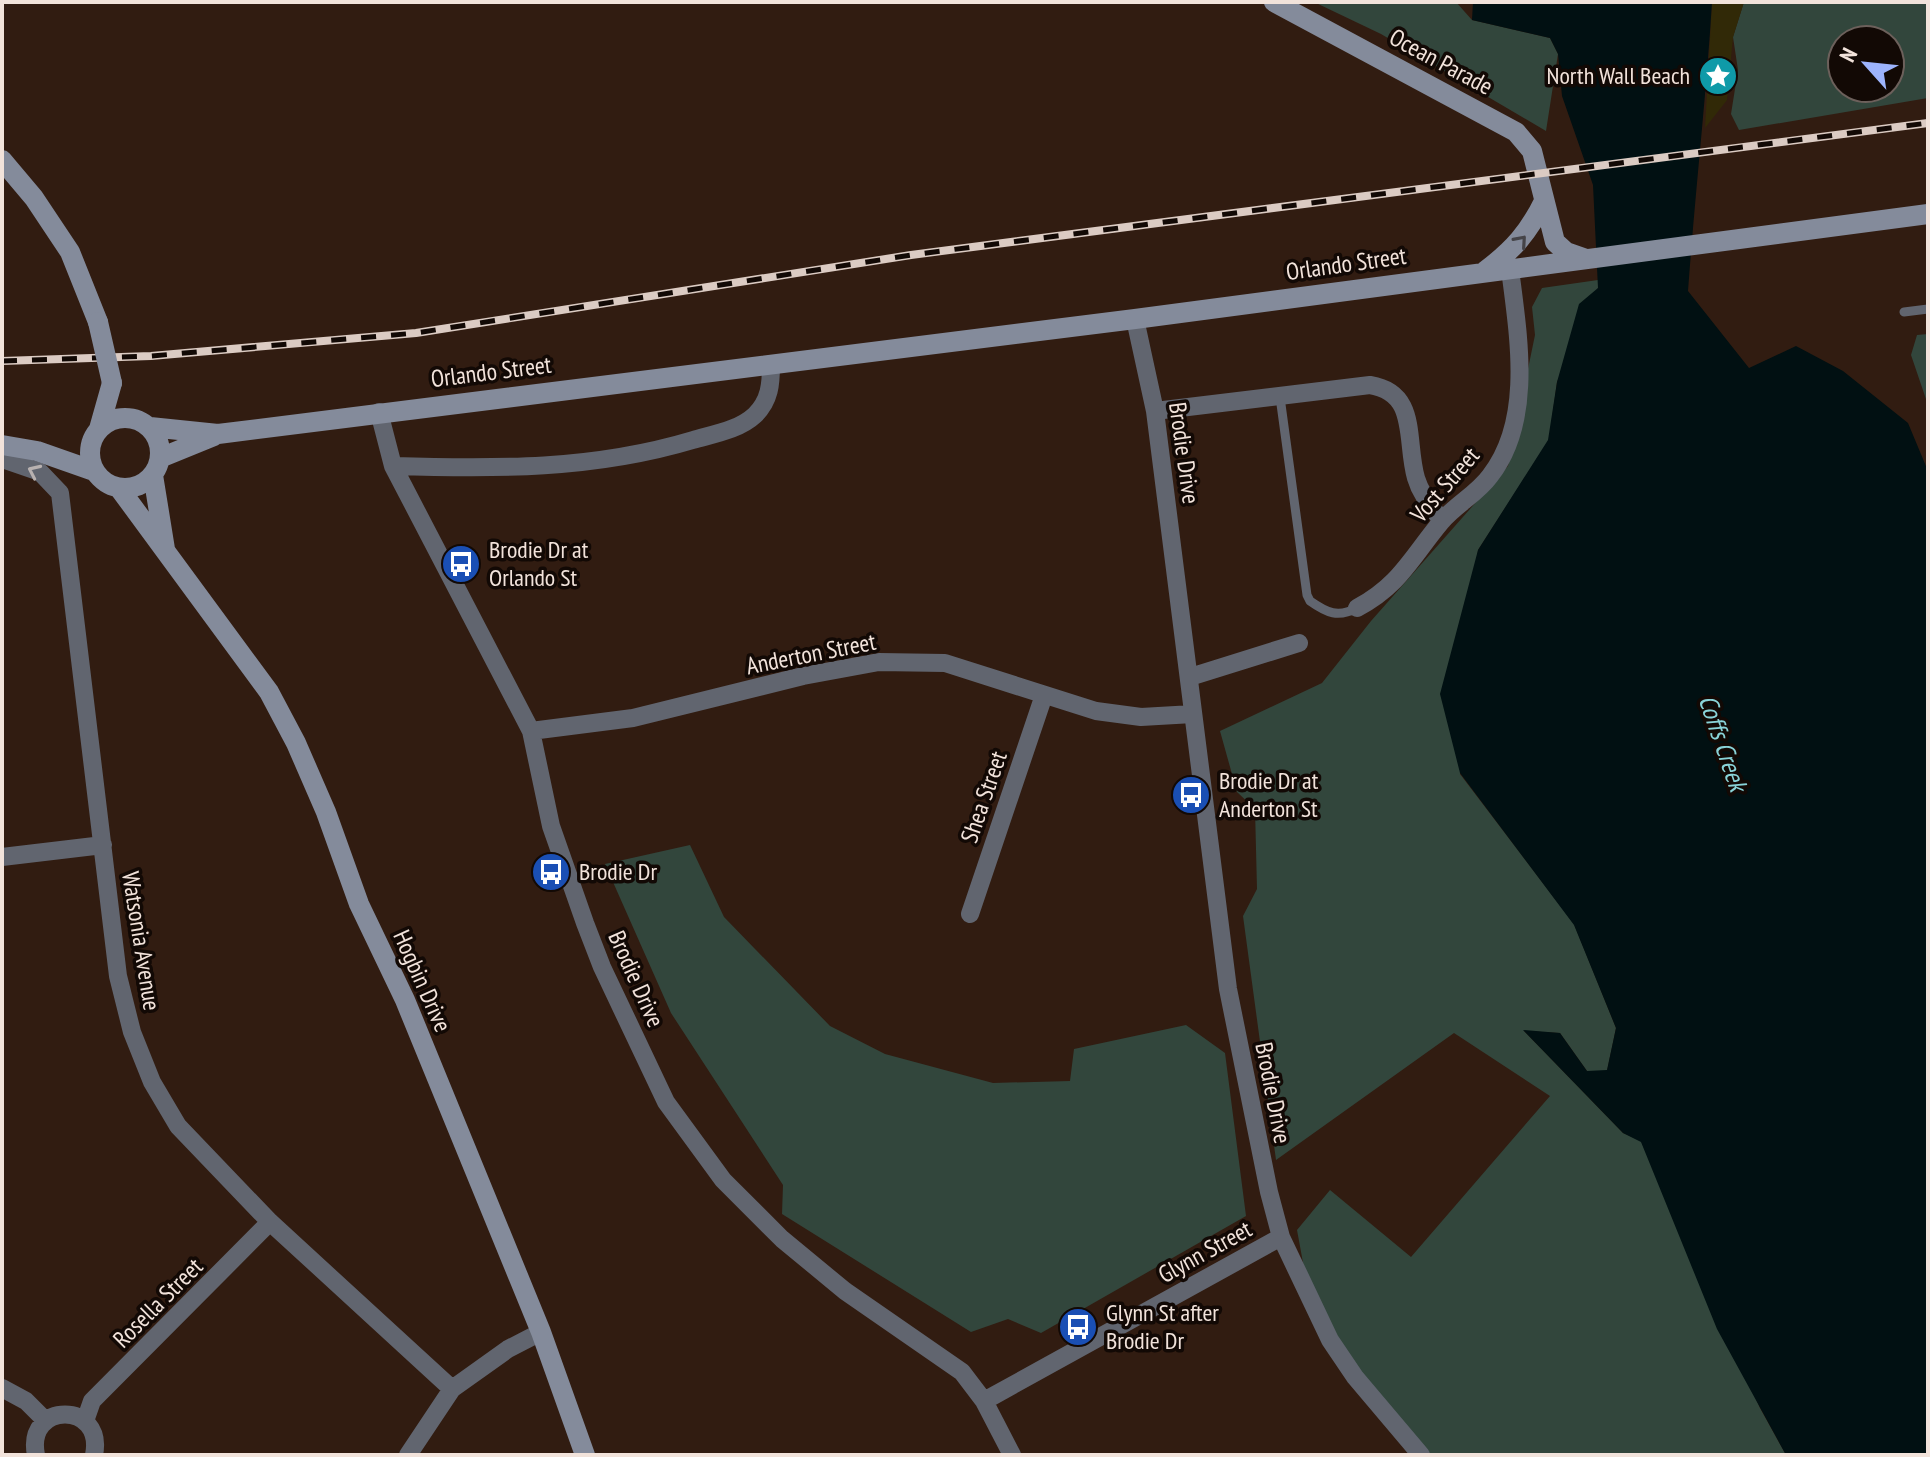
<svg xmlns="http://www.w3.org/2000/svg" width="1930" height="1457" font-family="'PT Sans Narrow',sans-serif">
  <rect width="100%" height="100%" fill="#311c11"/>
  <path fill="#32463c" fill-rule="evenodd" d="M 1314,2 L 1456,2 L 1472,20 L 1550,38 L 1558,54 L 1546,131 L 1381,34 Z
    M 1744,2 L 1928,2 L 1928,98 L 1739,130 L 1731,114 L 1738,70 L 1733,37 ZM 1842,40 L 1890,40 L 1890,88 L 1842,88 Z
    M 1598,280 L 1598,288 L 1557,382 L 1549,440 L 1478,550 L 1460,774 L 1574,924 L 1616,1028 L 1607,1071 L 1587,1071 L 1560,1033 L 1524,1031 L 1623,1133 L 1641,1141 L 1760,1408 L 1786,1455 L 1421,1455 L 1311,1306 L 1297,1230 L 1330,1190 L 1411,1257 L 1550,1096 L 1454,1033 L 1276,1160 L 1243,916 L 1257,889 L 1255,809 L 1237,792 L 1220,731 L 1322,683 L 1371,621 L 1508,466 L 1535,335 L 1532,307 L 1542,288 Z
    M 1928,334 L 1928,405 L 1911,355 L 1917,335 Z
    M 690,845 L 724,917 L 830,1026 L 885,1054 L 993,1083 L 1070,1081 L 1074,1049 L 1186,1025 L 1225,1053 L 1246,1216 L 1041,1333 L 1008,1319 L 971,1332 L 782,1214 L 783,1185 L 671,1013 L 605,864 Z"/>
  <path fill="#312907" d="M 1712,2 L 1744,2 L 1733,37 L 1727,100 L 1705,128 Z"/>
  <path fill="#011012" d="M 1473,2 L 1712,2 C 1706,99 1695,194 1688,291 L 1749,368 L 1796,346 L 1843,371 L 1908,423 L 1928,471 L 1928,1455 L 1786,1455 L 1717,1329 L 1641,1142 L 1623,1133 L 1523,1030 L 1560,1033 L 1587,1071 L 1607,1070 L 1616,1028 L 1574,925 L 1460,773 L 1440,694 L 1478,550 L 1548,440 L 1557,382 L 1579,304 L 1598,288 L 1593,185 L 1562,96 L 1558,54 L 1550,38 L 1472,20 Z"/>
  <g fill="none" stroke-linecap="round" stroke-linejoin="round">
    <path stroke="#61656f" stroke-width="9" d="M 1904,312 L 1928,309
      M 1280,397 L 1307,595 L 1310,601 C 1327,613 1338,618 1357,608"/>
    <path stroke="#61656f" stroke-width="18" d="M 1135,319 L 1155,411 L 1228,989 L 1269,1192 L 1281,1237 L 1330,1340 L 1355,1377 L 1421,1455
      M 1155,411 L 1370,385 C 1419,393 1405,440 1416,478 C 1421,495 1432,507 1442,521
      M 379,412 L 393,466 L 531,731 L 551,826 L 585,923 L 602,967 L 666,1102 L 723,1180 L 782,1239 L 845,1291 L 962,1372 L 984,1401 L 1012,1455
      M 2,459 L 40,472 L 60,493 L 118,976 L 132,1032 L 152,1082 L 178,1126 L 270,1222 L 452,1389
      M 393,466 C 496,469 593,470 693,440 C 714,434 739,430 755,415 C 770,400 771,384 771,364
      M 1357,608 C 1400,585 1411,558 1441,522 C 1455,505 1477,494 1490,476 C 1534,420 1518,334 1510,269
      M 1190,677 L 1299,643
      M 531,731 L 633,718 L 803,676 L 879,662 L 945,663 L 1096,711 L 1141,717 L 1193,714
      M 2,857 L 103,845
      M 970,914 L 1044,695
      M 2,1388 L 26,1401 L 46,1421
      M 984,1401 L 1281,1237
      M 85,1421 L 92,1401 L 270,1222
      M 36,1455 C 25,1401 105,1401 94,1455
      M 408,1455 L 452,1389 L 508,1349 L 541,1332"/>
    <path stroke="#848b9b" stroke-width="20" d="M 1274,2 L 1516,132 L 1532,151 L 1555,242 L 1566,252 L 1586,259
      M 2,160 L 34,198 L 70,252 L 98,322
      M 1485,271 C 1513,250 1529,232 1544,201
      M90 453a35 35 0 1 1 70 0a35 35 0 1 1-70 0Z
      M 150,427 L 218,434 L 1135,319 L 1928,214
      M 99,429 L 112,383
      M 2,445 L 37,451 L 94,471
      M 160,458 L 214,436
      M 153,475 L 165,549
      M 119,488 L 269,692 L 296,743 L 326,812 L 359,904 L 405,1000 L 541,1332 L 585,1455"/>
    <defs>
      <path id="rail" d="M 2,361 L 151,356 L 416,333 L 911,255 L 1928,123"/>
    </defs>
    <use href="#rail" stroke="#dbcbc3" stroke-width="8"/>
    <use href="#rail" stroke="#120905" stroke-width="5" stroke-dasharray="15" stroke-linecap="butt"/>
    <path stroke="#848b9b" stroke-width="20" d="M 98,322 L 112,383"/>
  </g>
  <defs><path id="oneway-chevron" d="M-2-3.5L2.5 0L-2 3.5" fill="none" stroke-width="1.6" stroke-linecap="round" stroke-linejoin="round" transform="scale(2)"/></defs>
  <use stroke="#454448" href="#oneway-chevron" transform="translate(1521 241) rotate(-49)"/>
  <use stroke="#b8b1b0" href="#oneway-chevron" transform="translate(34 471) rotate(-155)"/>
  <defs>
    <symbol id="sight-disc" viewBox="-11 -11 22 22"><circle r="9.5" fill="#0f9aa8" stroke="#120905"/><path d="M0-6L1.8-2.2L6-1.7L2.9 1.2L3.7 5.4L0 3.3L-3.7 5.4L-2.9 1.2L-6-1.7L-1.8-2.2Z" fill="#fff"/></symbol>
    <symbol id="bus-disc" viewBox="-11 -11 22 22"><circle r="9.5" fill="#1a4fb4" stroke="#120905"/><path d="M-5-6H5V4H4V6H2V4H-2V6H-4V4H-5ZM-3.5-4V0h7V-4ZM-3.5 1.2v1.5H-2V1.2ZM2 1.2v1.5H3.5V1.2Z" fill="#fff"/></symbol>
  </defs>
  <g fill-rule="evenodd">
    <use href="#sight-disc" x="1696" y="54" width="44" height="44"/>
    <use href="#bus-disc" x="439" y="542" width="44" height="44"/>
    <use href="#bus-disc" x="1169" y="773" width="44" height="44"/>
    <use href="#bus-disc" x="529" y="850" width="44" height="44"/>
    <use href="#bus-disc" x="1056" y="1305" width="44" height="44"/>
  </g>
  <g text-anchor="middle" stroke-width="7" stroke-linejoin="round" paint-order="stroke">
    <g font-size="24" fill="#f2e3db" stroke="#120905">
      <text transform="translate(1441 62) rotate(28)" y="8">Ocean Parade</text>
      <text transform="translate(1346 264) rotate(-8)" y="8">Orlando Street</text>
      <text transform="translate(491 372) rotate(-7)" y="8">Orlando Street</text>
      <text transform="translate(1184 453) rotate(82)" y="8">Brodie Drive</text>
      <text transform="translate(1445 485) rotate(-49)" y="8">Vost Street</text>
      <text transform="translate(811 654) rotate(-11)" y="8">Anderton Street</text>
      <text transform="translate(984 797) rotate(-71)" y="8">Shea Street</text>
      <text transform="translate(141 941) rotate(81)" y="8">Watsonia Avenue</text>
      <text transform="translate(636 979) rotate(66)" y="8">Brodie Drive</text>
      <text transform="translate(422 981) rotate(66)" y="8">Hogbin Drive</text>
      <text transform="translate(1273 1093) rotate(79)" y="8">Brodie Drive</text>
      <text transform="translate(1205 1252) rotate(-29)" y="8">Glynn Street</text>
      <text transform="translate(158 1303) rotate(-45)" y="8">Rosella Street</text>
    </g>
    <g font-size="24" fill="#f2e3db" stroke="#120905" text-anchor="start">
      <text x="1690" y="84" text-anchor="end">North Wall Beach</text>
      <text x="489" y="558">Brodie Dr at<tspan x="489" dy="28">Orlando St</tspan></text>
      <text x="1219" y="789">Brodie Dr at<tspan x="1219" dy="28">Anderton St</tspan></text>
      <text x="579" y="880">Brodie Dr</text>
      <text x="1106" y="1321">Glynn St after<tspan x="1106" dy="28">Brodie Dr</tspan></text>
    </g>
    <g font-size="26" font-style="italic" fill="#89d3d8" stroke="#120905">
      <text transform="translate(1723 743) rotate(71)" y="9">Coffs Creek</text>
    </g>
  </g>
  <rect width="1930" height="1457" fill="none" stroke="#f2e3db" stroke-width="8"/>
  <g transform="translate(1866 64) rotate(297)"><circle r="38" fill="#120905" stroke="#6c605b" stroke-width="2"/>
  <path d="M0-6L14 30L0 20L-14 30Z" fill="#9db4fd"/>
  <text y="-12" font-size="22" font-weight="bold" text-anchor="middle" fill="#f2e3db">N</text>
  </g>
</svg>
